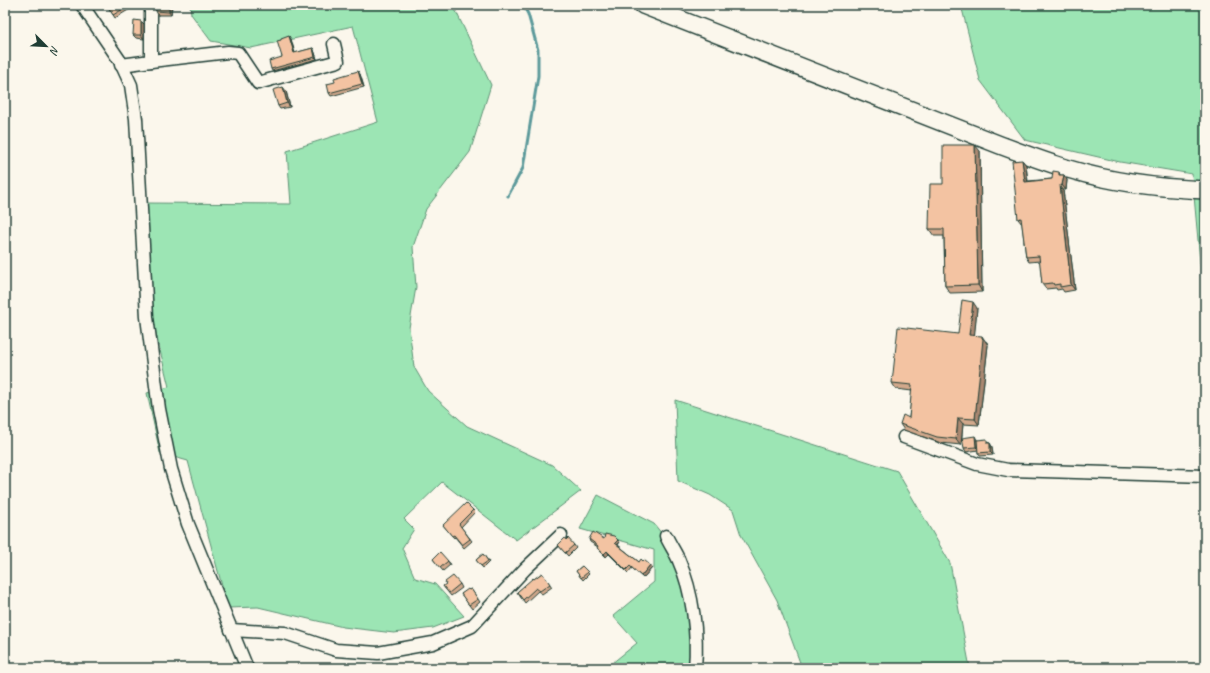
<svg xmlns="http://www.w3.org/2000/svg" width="1210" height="673" font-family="Caveat,sans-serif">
<rect width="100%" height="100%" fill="#fbf7ec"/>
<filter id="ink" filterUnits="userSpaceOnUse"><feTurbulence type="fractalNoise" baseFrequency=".025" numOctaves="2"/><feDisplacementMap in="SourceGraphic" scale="8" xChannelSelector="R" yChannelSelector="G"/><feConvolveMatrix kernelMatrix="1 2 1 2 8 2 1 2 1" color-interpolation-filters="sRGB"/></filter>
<g filter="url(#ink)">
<g fill="#9ce5b4" stroke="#5e9174">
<path d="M190,5H453L491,85L470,152L426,209L413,247L416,287L409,328L414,367L428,391L467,426L552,465L581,491L516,540L442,482L404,519L414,529L402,548L415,578L435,584L464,616L433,628L394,633L343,627L258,607L228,608L188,461L160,453L147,393L169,387L145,289L147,203L291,204L287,151L378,122L353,26L251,48L211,41L191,14Z"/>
<path d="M961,5H1205V284H1202L1192,174L1120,162L1025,140L980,80Z"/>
<path d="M675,400L897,471L950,563L970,668H802L777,600L741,535L733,510L710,495L678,481Z"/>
<path d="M598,495L654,524L670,544L699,632L689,668H606L637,643L613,616L654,582V550L580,529Z"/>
</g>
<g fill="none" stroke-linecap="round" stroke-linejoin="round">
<path stroke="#5d9a9b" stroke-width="3" d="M508,196L523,168L538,76V50L528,14L523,5"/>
<defs>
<g id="street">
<path d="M82,5L120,61L131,85L136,119L147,317L159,409L171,469L188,524L247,668"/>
<path d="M151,61L228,52L238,53L258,83L338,61L334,44"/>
<path d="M121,65L151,61V5"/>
<path d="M904,437L977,464L1008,470L1205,476"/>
<path d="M666,536C670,545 676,553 679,561C693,592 698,635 695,668"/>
<path d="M231,630L285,633L336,650L378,653L433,643L472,626L525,569L561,535"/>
</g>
<path id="secondary" d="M643,5L1000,145C1024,154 1048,163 1072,170C1115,183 1160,188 1205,190"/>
</defs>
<use href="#street" stroke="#1f3d34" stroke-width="15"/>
<use href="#secondary" stroke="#1f3d34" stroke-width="20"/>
<use href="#street" stroke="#fbf7ec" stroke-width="12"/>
<use href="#secondary" stroke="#fbf7ec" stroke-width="17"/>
</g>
<g fill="#d1a88b" stroke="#1f3d34">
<path d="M107,5H129L130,9L115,18Z"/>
<path d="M156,5H172L171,15H158L156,11Z"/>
<path d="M144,24V39L136,38L133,35Z"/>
<path d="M291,39L295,53L313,48L314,50L317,59L272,71L271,69L282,57Z"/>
<path d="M360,74L364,87L331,96L329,93Z"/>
<path d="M286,91L290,107L280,109L278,106Z"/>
<path d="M980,151L982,292L950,293L945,286L944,236H934L929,229L943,184Z"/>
<path d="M1022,160L1026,165L1028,181L1052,179L1059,172L1060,175H1064L1067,180L1066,190H1063L1075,290L1064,292L1062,289L1057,290L1056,288L1046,289L1042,284L1040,261L1029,262L1026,257L1022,224L1018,219Z"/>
<path d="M977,308L974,336L987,342L988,345L979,425L963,424L961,445L941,443L904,430L900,424L909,418L912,391L896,389L892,383L958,334Z"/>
<path d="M977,440L990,443L992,447L993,455L980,456L978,453V450L966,452L964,448Z"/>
<path d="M473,510L475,512L461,527L472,541L464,548L455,537L454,538L443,525Z"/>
<path d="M589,539L618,540L620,542L618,545L639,562L652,568L643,578L632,568L628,573L609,554L606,557L597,548L598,547L590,542Z"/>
<path d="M566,540L574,545L576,548L568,556L558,545Z"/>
<path d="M483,554L489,562L483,568L476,560Z"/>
<path d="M433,559L448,561L450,565L443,571Z"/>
<path d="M582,566L589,574L583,580L576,571Z"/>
<path d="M542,573L552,587L542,594L538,591L525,603L517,592Z"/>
<path d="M460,584L462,588L451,596L443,586Z"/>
<path d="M471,589L480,602L472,609L461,594Z"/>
</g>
<g fill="#aa8871" stroke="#1f3d34">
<path d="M169,5H172L171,15L169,12Z"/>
<path d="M141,21L144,24V39L141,35Z"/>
<path d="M289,36L291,39L295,56L294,53Z"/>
<path d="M313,48L314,50L317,59L315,57Z"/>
<path d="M358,71L360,74L364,87L362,84Z"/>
<path d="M283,87L286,91L290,107L287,103Z"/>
<path d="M975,145L980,151L982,292L978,285Z"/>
<path d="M1022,160L1026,165L1028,187L1025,182Z"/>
<path d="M1064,175L1067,180L1066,190L1062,185Z"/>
<path d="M1060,185L1063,190L1075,290L1071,285Z"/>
<path d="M973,302L977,308L974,341L969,335Z"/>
<path d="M982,336L988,345L979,425L975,419Z"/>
<path d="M958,418L963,424L961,445L956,439Z"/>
<path d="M975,436L977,440L979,450L976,447Z"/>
<path d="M990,443L992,447L993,455L990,452Z"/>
<path d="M618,540L620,542L617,545L615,543Z"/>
<path d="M607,551L609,554L606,557L604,554Z"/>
<path d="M650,565L652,568L643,578L641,576Z"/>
</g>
<g fill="#f3c3a2" stroke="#1f3d34">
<path d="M107,5H128V6L113,15Z"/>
<path d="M156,5H169V12L156,11Z"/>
<path d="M134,20L141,21V35H133Z"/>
<path d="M289,36L294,53L313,48L315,57L271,69L269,61L282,57L277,41L281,40V39Z"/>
<path d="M358,71L362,84L329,93L327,84L335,82L334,78Z"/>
<path d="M283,87L287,103L278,106L273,90Z"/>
<path d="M943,145H975L978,285L945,286L944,229H929L930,184H943Z"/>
<path d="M1022,160L1025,182L1052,179L1053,171L1059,172V175H1064L1062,185H1060L1071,285L1060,287V284L1054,285L1053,283L1042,284L1039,256L1026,257L1021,218L1018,219L1012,161Z"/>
<path d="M962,300L973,302L969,335L982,336V338L983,339L975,419L958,418L956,439L937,437L900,424L903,415L909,418L912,385L892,383L898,327L958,334Z"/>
<path d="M975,436L976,447L964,448L962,438Z"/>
<path d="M987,439V443H990V452L978,453L977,440Z"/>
<path d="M466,503L473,510L459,524L470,539L462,545L454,535L452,536L443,525Z"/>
<path d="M593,532L604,539L605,534L614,536L618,540L615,543L639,562L641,559L643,561L644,560L650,565L641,576L630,566L626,570L607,551L604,554L597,548L598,546L589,539Z"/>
<path d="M565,538L566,540L568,538L574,545L565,553L558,545Z"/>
<path d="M440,552L448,561L440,568L433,559Z"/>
<path d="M483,554L488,561L481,566L476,560Z"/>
<path d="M582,566L588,572L581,578L576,571Z"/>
<path d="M542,573L550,584L540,591L536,588L523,600L517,592L533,578L534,579Z"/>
<path d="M453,576L460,584L449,593L443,586L446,584L445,582Z"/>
<path d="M468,589L469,590L471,589L478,599L469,605L461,594Z"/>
</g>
</g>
<rect width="1210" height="673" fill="none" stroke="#fbf7ec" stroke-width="20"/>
<rect x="10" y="10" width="1190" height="653" fill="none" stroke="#1f3d34" stroke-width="1.5" filter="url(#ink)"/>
<g transform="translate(46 46) rotate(114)" stroke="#fbf7ec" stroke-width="3" paint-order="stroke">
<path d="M0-3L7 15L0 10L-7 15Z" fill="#1f3d34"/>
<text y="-6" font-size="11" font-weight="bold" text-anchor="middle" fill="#1f3d34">N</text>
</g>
</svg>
